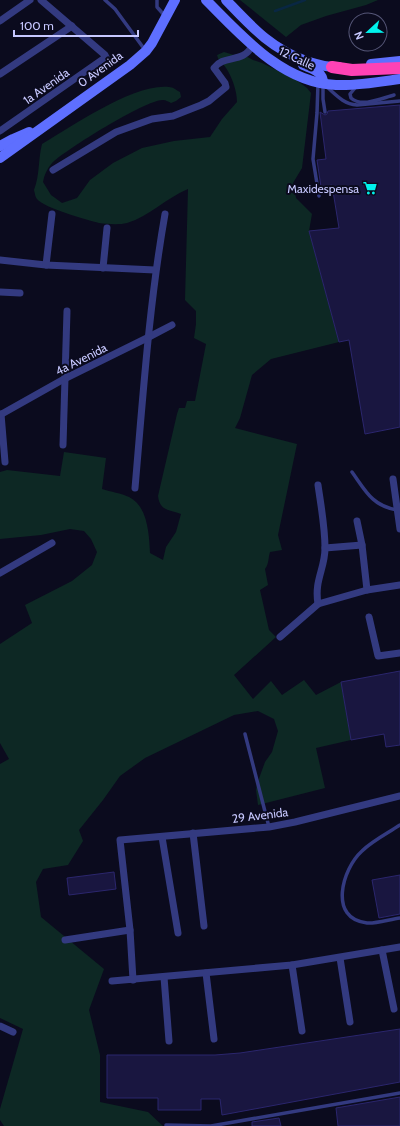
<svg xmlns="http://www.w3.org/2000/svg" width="400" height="1126" font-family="Cabin,sans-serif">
<rect width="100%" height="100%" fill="#0b0b1e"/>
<g fill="#0d2824">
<path d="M240,0H378L366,5L326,16L301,25L286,37Z"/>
<path d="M224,52L234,55L242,54L253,60L262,63L295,79L307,88L311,93L302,168L293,183L296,198L312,214L309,231L339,342L271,359L252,375L240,418L235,428L297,444L278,535L282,550L270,552C268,558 269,564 265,569L268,585L260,590L269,630L276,637L234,675L253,699L271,681L282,695L304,680L316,695L341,682L351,740L316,748L325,788L258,805L256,790L257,784L265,762L272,752L278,731L274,719L258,711L234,715L145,758L120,776L103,800L79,830L83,841L68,865L43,869L36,882L41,917L104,969L89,1010L100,1055V1102L148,1112L163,1126H4L0,1120V1109L23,1029L0,1018V764L9,759L0,743V644L32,623L25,605L72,581L92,565L97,552L91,539L84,531L70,529L41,535L0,539V472L7,470L60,476L64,452L106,458L102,489C111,492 121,493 129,497C148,506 149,535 150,553L163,560L166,547L176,532L181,514C168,509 160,511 158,496L177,414L179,408H185L187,401H195L206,344L194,338L196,324V311L185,300L188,189C166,198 150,216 127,223C119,225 107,224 99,223C88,220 44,208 37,199C35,197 35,193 34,190C40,175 38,159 42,144C73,126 134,83 169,87C173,87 176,90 180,92L181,97L176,101L171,103C169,102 166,100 163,100C147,99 65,150 52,163C47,169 44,175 43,182L51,195L62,203L77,198L90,180L113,163L142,148L174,141L210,137L222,119L237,102C237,91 232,77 226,68C222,62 219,63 217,55Z"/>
</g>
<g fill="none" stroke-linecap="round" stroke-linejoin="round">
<path stroke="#092743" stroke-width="2.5" d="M275,11L305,0"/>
</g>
<g fill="#191640" stroke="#2b266d">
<path d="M400,105V427L365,434L349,340L339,342L309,231L339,228L332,185L321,187L317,160L326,159L320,112L325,115L327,114L328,111Z"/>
<path d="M400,671V745L386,747L384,734L351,740L341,682Z"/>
<path d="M114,872L116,889L69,895L67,878Z"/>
<path d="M400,875V914L379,918L372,880Z"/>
<path d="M400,1029V1082L222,1115L220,1099H201V1110H158V1098H107V1055H215L240,1053Z"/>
<path d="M400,1097V1126H338L336,1108Z"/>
<path d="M279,1118L281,1126H252V1122Z"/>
</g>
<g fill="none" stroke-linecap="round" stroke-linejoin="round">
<g stroke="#333a80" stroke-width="3.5">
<path d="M105,0L115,9L145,50"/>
<path d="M157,0V7L165,16"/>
<path d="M318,83L317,113L313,159L319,196"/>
<path d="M323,84V99L325,112"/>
<path d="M327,87C337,96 344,104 357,105L400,101"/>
<path d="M355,88L350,94L351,98C362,108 382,98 394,95"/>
<path d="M352,472C365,490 372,506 397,510"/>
<path d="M245,734L269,827"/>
<path d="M400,825C388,833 372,841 362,851C342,869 328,919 367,923C375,924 391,919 400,918"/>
<path d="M166,1125L211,1126L400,1093"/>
</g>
<g stroke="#333a80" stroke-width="7">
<path d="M0,21L30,0"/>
<path d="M0,74L72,26"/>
<path d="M0,131L106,57L105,55L41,0"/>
<path d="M53,170L116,132L152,119L173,116L201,105L209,101L226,87L225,83L214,68C224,54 243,64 252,46"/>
<path d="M0,260L46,265L155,270"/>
<path d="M46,265L52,214"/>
<path d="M103,268L107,228"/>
<path d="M0,292L20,293"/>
<path d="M1,414L5,462"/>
<path d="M0,415L64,379L147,338L172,325"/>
<path d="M63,445L67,311"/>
<path d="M393,479L400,529"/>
<path d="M135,488C143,396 149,305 165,214"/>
<path d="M357,521L362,545L367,590"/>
<path d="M325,548L362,545"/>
<path d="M0,573L52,543"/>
<path d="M318,604C314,580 325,569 325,548C325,527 321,506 318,485"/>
<path d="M369,617L378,656L400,653"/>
<path d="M280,637L318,604L367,590L400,585"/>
<path d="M193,833L204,926"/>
<path d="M162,837L178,933"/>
<path d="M65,940L130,930"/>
<path d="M382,950L394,1009"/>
<path d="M340,958L350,1022"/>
<path d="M292,965L302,1031"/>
<path d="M206,973L214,1039"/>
<path d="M164,977L169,1041"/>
<path d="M133,980L130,930L120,840L269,827L295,822L400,796"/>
<path d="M112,981L292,965L400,947"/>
<path d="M0,1026L13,1032"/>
</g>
<g stroke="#5e6fff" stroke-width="10">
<path d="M206,0C241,35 282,83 336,85C357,86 379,82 400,79"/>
<path d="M226,0C251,26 270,48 306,61C316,64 328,68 339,67"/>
<path d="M371,64L400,61"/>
<path d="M303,65C312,69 323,71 323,83"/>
<path d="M0,146L13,139L29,132"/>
<path d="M0,158L130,65L146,51L152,43L175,0"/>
</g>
<path stroke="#ff42b5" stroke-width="12" d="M332,67L352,70L400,68"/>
</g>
<defs>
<symbol id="supermarket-bare" viewBox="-9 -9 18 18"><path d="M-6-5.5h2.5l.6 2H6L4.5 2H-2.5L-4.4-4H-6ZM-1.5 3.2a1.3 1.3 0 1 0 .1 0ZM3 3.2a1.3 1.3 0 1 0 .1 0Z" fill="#00f2ec" stroke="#0b0b1e" stroke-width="2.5" paint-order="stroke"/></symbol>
</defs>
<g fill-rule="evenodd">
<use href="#supermarket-bare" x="360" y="178" width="20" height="20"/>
</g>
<g text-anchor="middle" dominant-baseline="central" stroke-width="4" stroke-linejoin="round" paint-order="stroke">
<g font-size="12" fill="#c7c8ff" stroke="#0b0b1e">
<text transform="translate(297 58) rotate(25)">12 Calle</text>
<text transform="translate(100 69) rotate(-36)">0 Avenida</text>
<text transform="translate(46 86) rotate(-35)">1a Avenida</text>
<text transform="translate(81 359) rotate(-27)">4a Avenida</text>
<text transform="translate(260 815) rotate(-7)">29 Avenida</text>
</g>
<g font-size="12" fill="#c7c8ff" stroke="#0b0b1e" text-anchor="end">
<text x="359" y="188">Maxidespensa</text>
</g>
</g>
<g transform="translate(368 32) rotate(248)"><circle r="19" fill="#0b0b1e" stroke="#565778"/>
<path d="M0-3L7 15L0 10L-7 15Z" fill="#00f2ec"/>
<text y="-6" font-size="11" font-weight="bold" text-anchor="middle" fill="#c7c8ff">N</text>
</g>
<path d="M14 30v6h124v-6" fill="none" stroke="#c7c8ff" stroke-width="2"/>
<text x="20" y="30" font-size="12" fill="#c7c8ff" stroke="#0b0b1e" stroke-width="3" paint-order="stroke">100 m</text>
</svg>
